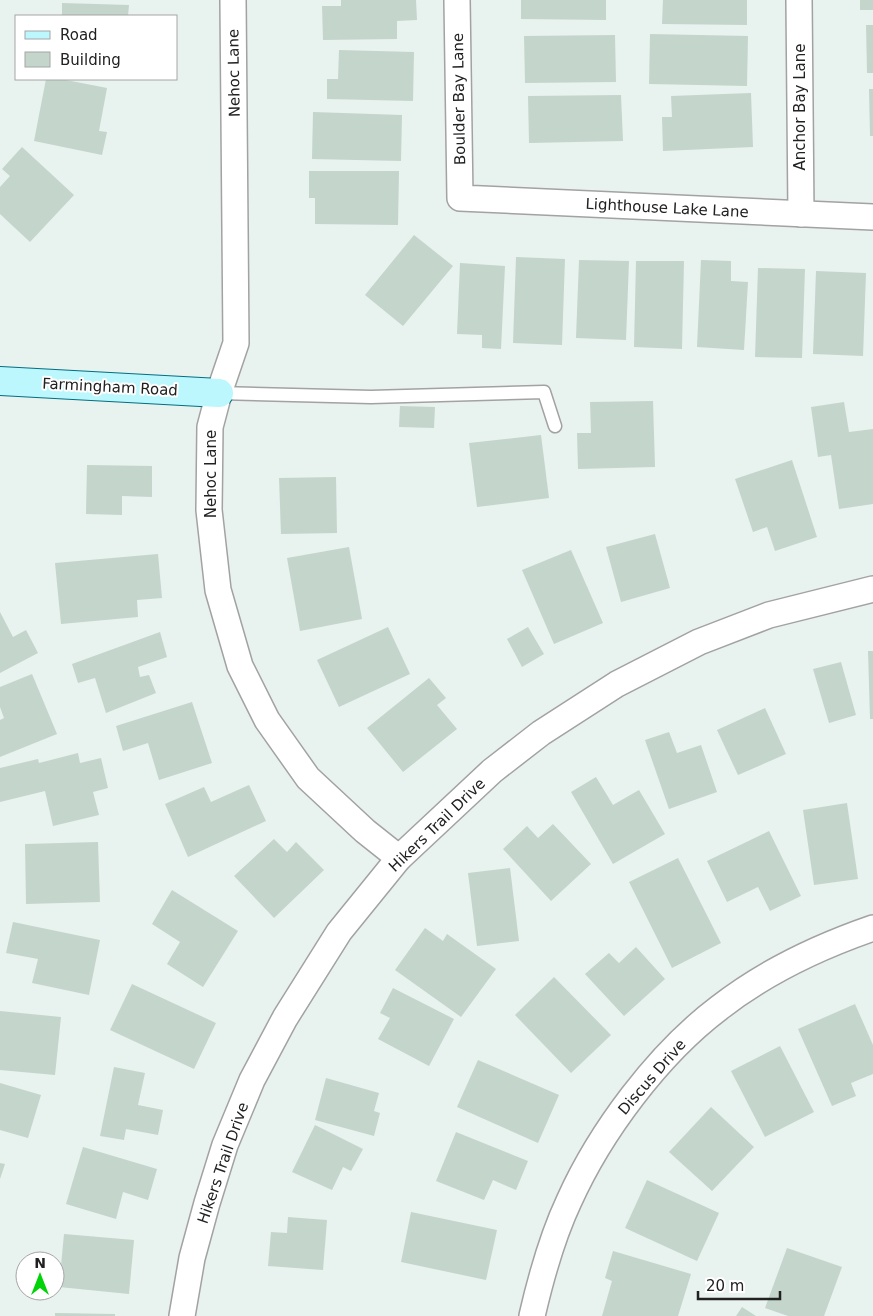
<svg xmlns="http://www.w3.org/2000/svg" width="873" height="1316" font-family="'DejaVu Sans',sans-serif">
<rect width="100%" height="100%" fill="#e8f2ef"/>
<g fill="#c4d5cc">
<path d="M341,0H416L417,20L397,21V39L323,40L322,6H341Z"/>
<path d="M521,0H606V20L521,19Z"/>
<path d="M663,0H747V25L662,24Z"/>
<rect x="860" y="0" width="13" height="10"/>
<path d="M62,3L129,5L128,16H62Z"/>
<path d="M866,25H873V73H867Z"/>
<path d="M650,34L748,36L747,86L649,84Z"/>
<path d="M615,35L616,82L525,83L524,36Z"/>
<path d="M339,50L414,52L413,101L327,99V79H338Z"/>
<path d="M46,79H61L107,88L99,131L107,132L102,155L34,141Z"/>
<path d="M869,89H873V136H870Z"/>
<path d="M751,93L753,147L663,151L662,117H672L671,96Z"/>
<path d="M621,95L623,141L529,143L528,96Z"/>
<path d="M313,112L402,115L401,161L312,159Z"/>
<path d="M22,147L74,195L30,242L0,214V187L10,176L2,169Z"/>
<path d="M309,171H399L398,225L315,224V198H309Z"/>
<path d="M414,235L453,266L403,326L365,295Z"/>
<path d="M516,257L565,259L562,345L513,343Z"/>
<path d="M579,260L629,261L626,340L576,338Z"/>
<path d="M701,260L731,261V281L748,282L744,350L697,347Z"/>
<path d="M636,261H684L682,349L634,347Z"/>
<path d="M460,263L505,266L501,349L482,348V335L457,334Z"/>
<path d="M758,268L805,269L802,358L755,357Z"/>
<path d="M816,271L866,273L863,356L813,354Z"/>
<path d="M653,401L655,467L578,469L577,433H591L590,402Z"/>
<path d="M844,402L849,432L873,429V504L839,509L831,455L818,457L811,407Z"/>
<path d="M400,406L435,407L434,428L399,427Z"/>
<path d="M541,435L549,498L477,507L469,443Z"/>
<path d="M792,460L817,537L775,551L767,527L753,532L735,479Z"/>
<path d="M87,465L152,466V497L122,496V515L86,514Z"/>
<path d="M336,477L337,533L281,534L279,478Z"/>
<path d="M655,534L670,588L621,602L606,547Z"/>
<path d="M349,547L362,619L300,631L287,558Z"/>
<path d="M571,550L603,623L554,644L522,570Z"/>
<path d="M158,554L162,598L137,600L138,617L61,624L55,563Z"/>
<path d="M0,612L13,637L26,630L38,653L0,673Z"/>
<path d="M388,627L410,674L339,707L317,660Z"/>
<path d="M528,627L544,654L522,667L507,639Z"/>
<path d="M160,632L167,657L138,667L140,677L149,675L156,693L106,713L95,678L78,683L72,664Z"/>
<path d="M868,651H873V719H870Z"/>
<path d="M841,662L856,715L829,723L813,669Z"/>
<path d="M32,674L57,734L0,757V720L4,718L0,707V687Z"/>
<path d="M429,678L446,698L437,705L457,729L403,772L367,728Z"/>
<path d="M192,702L212,763L159,780L148,743L123,751L116,726Z"/>
<path d="M765,708L786,754L738,775L717,730Z"/>
<path d="M669,732L677,753L701,745L717,792L669,809L645,740Z"/>
<path d="M78,753L80,763L101,758L108,788L93,792L99,815L53,826L45,791L0,802V768L38,759L39,763Z"/>
<path d="M596,777L613,805L639,790L665,834L613,864L571,792Z"/>
<path d="M249,785L266,821L188,857L165,804L204,787L211,802Z"/>
<path d="M847,803L858,879L814,885L803,810Z"/>
<path d="M553,824L591,864L551,901L503,849L527,826L538,838Z"/>
<path d="M769,831L801,896L770,911L758,887L727,902L707,861Z"/>
<path d="M274,839L287,852L296,842L324,870L274,918L234,876Z"/>
<path d="M98,842L100,902L26,904L25,844Z"/>
<path d="M678,858L721,943L672,968L629,882Z"/>
<path d="M510,868L519,941L477,946L468,873Z"/>
<path d="M172,890L238,931L203,987L167,964L180,942L152,924Z"/>
<path d="M13,922L100,940L89,995L32,983L38,959L6,953Z"/>
<path d="M425,928L443,941L447,934L496,969L461,1017L395,970Z"/>
<path d="M636,947L665,979L624,1016L585,974L609,953L619,963Z"/>
<path d="M554,977L611,1035L571,1073L515,1015Z"/>
<path d="M132,984L216,1023L194,1069L110,1030Z"/>
<path d="M393,988L454,1019L429,1066L378,1039L390,1018L380,1013Z"/>
<path d="M855,1004L873,1045V1074L851,1083L856,1096L832,1106L798,1029Z"/>
<path d="M0,1011L61,1017L55,1075L0,1070Z"/>
<path d="M780,1046L814,1112L765,1137L731,1071Z"/>
<path d="M478,1060L559,1095L538,1143L457,1107Z"/>
<path d="M114,1067L145,1073L138,1105L163,1110L158,1135L126,1129L124,1140L100,1136Z"/>
<path d="M326,1078L379,1093L374,1111L380,1113L374,1136L315,1120Z"/>
<path d="M0,1083L41,1095L28,1138L0,1130Z"/>
<path d="M711,1107L754,1147L712,1191L669,1152Z"/>
<path d="M315,1125L363,1149L351,1171L343,1167L332,1190L292,1172Z"/>
<path d="M456,1132L528,1161L516,1190L493,1180L484,1200L436,1181Z"/>
<path d="M83,1147L157,1169L148,1200L123,1192L116,1219L66,1204Z"/>
<path d="M0,1163L5,1164L0,1179Z"/>
<path d="M647,1180L719,1213L697,1261L625,1228Z"/>
<path d="M411,1212L497,1230L486,1280L401,1262Z"/>
<path d="M288,1217L327,1220L323,1270L268,1266L271,1232L287,1233Z"/>
<path d="M64,1234L134,1240L129,1294L59,1287Z"/>
<path d="M787,1248L842,1267L824,1316H788L765,1308Z"/>
<path d="M613,1251L691,1274L678,1316H602L612,1281L605,1278Z"/>
<path d="M742,1307L756,1316H736Z"/>
<path d="M55,1313L115,1314V1316H55Z"/>
</g>
<g fill="none" stroke-linecap="round" stroke-linejoin="round">
<defs>
<path id="lane" d="M219,393L371,397L544,392L555,426"/>
<g id="street">
<path d="M233,0L236,343L219,393L210,427L209,510L218,590L240,666L267,720L308,778L365,831L399,858"/>
<path d="M457,0L460,198L873,217"/>
<path d="M799,0L801,214"/>
<path d="M182,1316L192,1258L207,1203L225,1145L252,1080L285,1018L339,932L399,858L492,771L541,733L617,684L699,642L769,615L873,589"/>
<path d="M532,1316C541,1277 552,1237 569,1201C600,1132 658,1054 719,1008C765,972 818,947 873,928"/>
</g>
<path id="secondary" d="M0,381L219,393"/>
</defs>
<use href="#lane" stroke="#a2a2a2" stroke-width="15"/>
<use href="#street" stroke="#a2a2a2" stroke-width="28"/>
<use href="#secondary" stroke="#006e81" stroke-width="30"/>
<use href="#lane" stroke="#fff" stroke-width="12"/>
<use href="#street" stroke="#fff" stroke-width="25"/>
<use href="#secondary" stroke="#bbf7fd" stroke-width="28"/>
</g>
<g text-anchor="middle" dominant-baseline="central" stroke-width="4" stroke-linejoin="round" paint-order="stroke">
<g font-size="15" fill="#212121" stroke="#fff">
<text transform="translate(234 73) rotate(-91)">Nehoc Lane</text>
<text transform="translate(459 99) rotate(-91)">Boulder Bay Lane</text>
<text transform="translate(800 107) rotate(-90)">Anchor Bay Lane</text>
<text transform="translate(667 208) rotate(3)">Lighthouse Lake Lane</text>
<text transform="translate(110 387) rotate(3)">Farmingham Road</text>
<text transform="translate(211 474) rotate(-90)">Nehoc Lane</text>
<text transform="translate(437 825) rotate(-44)">Hikers Trail Drive</text>
<text transform="translate(652 1077) rotate(-49)">Discus Drive</text>
<text transform="translate(223 1163) rotate(-71)">Hikers Trail Drive</text>
</g>
</g>
<rect x="15" y="15" width="162" height="65" fill="#ffffff" stroke="#a6a6a6"/>
<rect x="25" y="31" width="25" height="8" fill="#bbf7fd" stroke="#a6a6a6"/>
<text x="60" y="40" font-size="15" fill="#212121">Road</text>
<rect x="25" y="52" width="25" height="15" fill="#c4d5cc" stroke="#a6a6a6"/>
<text x="60" y="65" font-size="15" fill="#212121">Building</text>
<g transform="translate(40 1276)"><circle r="24" fill="#ffffff" stroke="#a6a6a6"/>
<path d="M0-4L9 19L0 12L-9 19Z" fill="#00d307"/>
<text y="-8" font-size="14" font-weight="bold" text-anchor="middle" fill="#212121">N</text>
</g>
<path d="M698 1291v8h82v-8" fill="none" stroke="#212121" stroke-width="2.5"/>
<text x="706" y="1291" font-size="15" fill="#212121" stroke="#ffffff" stroke-width="4" paint-order="stroke">20 m</text>
</svg>
